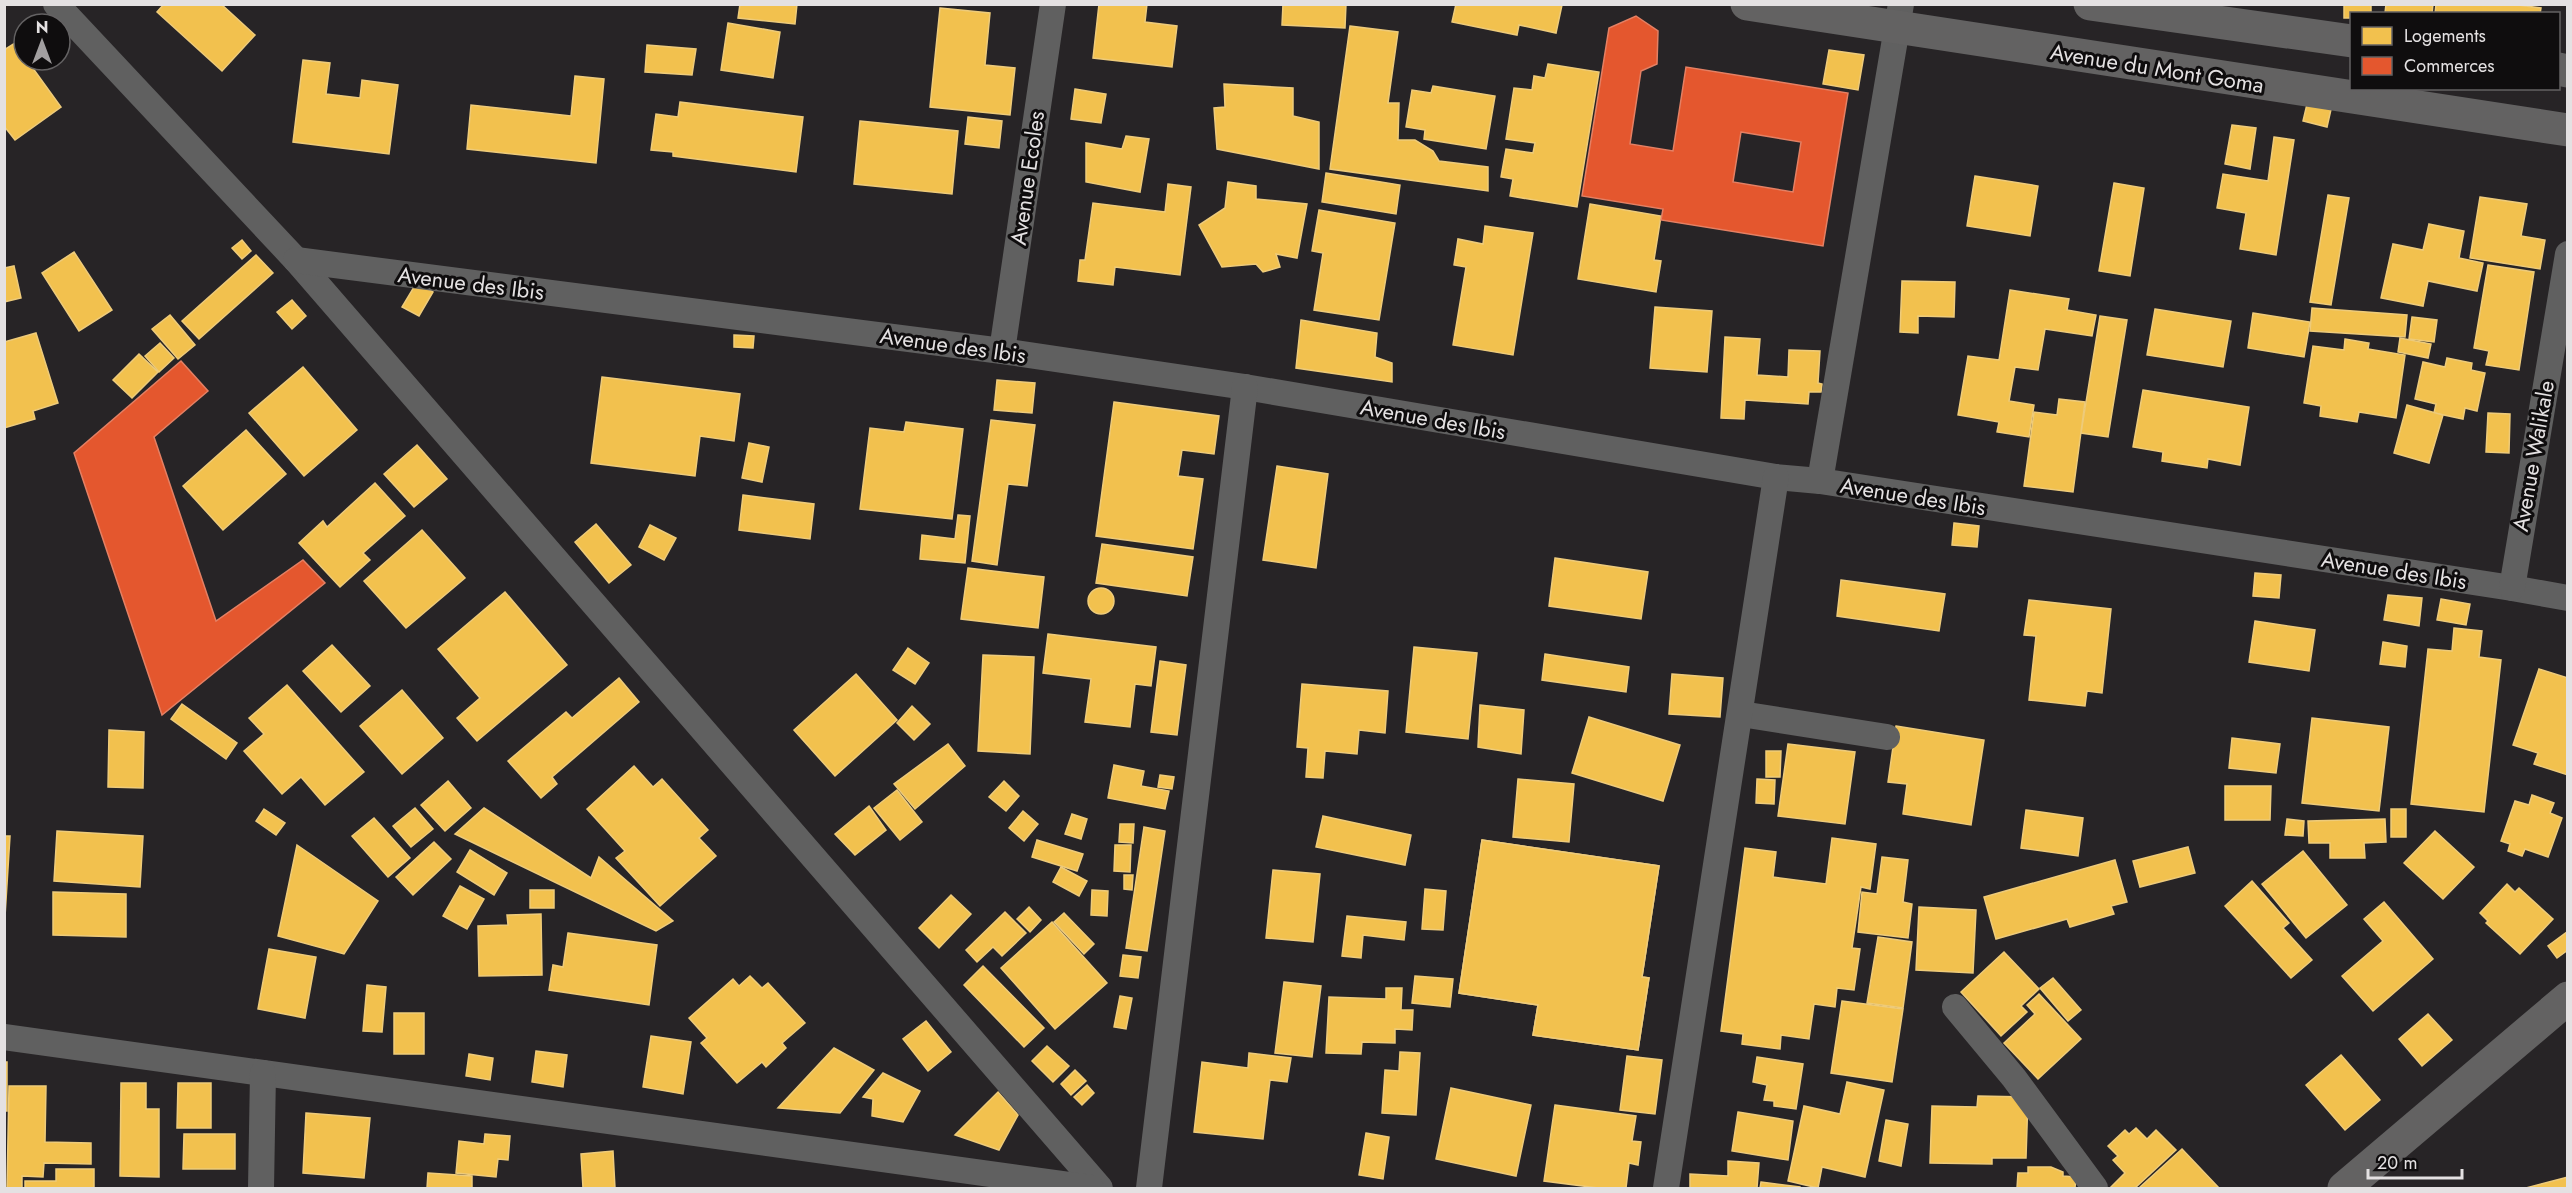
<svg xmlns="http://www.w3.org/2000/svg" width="2572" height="1193" font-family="Jost,sans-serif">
<rect width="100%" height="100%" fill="#272426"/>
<g fill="#f2c14e" stroke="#eecb7a" stroke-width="1.5">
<path d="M164,4H221L255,35L222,71L157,12Z"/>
<path d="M740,4H797L795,24L738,18Z"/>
<path d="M1099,4H1147L1145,22L1177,26L1172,67L1093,58Z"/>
<path d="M1283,4H1346L1345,28L1282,25Z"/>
<path d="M1456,4H1559L1562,5L1556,33L1519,25L1517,35L1452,22Z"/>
<path d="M2344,4L2371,5V14H2352V18H2344Z"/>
<path d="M2386,4H2433L2432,14L2385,13Z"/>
<path d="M2436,4H2510L2541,8L2540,14H2435Z"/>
<path d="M940,8L990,13L985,65L1015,68L1010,115L930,107Z"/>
<path d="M728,23L780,32L773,78L721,70Z"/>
<path d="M1350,26L1398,32L1388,103H1399L1398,140H1415L1433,151L1439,161L1488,167V191L1330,169Z"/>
<path d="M15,43L24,56V60H27L61,107L15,140L4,126V50Z"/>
<path d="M647,45L696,49L692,75L645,72Z"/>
<path d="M1829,50L1864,55L1858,90L1823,84Z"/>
<path d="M303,60L330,63L326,94L360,98L362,80L398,85L389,154L293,142Z"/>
<path d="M1548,64L1599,72L1577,207L1510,196L1513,179L1501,177L1506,149L1533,153L1535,143L1506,139L1514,88L1532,90L1534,76L1545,78Z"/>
<path d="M575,76L604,79L596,163L467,149L471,105L571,116Z"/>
<path d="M1224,84L1293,88V116L1319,122V169L1217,149L1214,108L1225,107Z"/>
<path d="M1433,86L1495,96L1486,149L1424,139L1425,130L1406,127L1412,90L1431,93Z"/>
<path d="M1075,89L1106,94L1101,123L1071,119Z"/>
<path d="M2308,100L2332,105L2327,127L2303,121Z"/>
<path d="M680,102L803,117L796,172L673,156V152L651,150L656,114L678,117Z"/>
<path d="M968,117L1002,121L999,148L965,144Z"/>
<path d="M860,121L958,131L952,194L854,184Z"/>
<path d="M2232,125L2256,128L2250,169L2225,164Z"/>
<path d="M1126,136L1149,139L1140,192L1086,182V143L1122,149Z"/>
<path d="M2274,137L2294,140L2276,255L2240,249L2246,213L2217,208L2223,174L2268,181Z"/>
<path d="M1326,173L1400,185L1396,214L1322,202Z"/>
<path d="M1975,176L2038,186L2030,236L1967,226Z"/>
<path d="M1228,182L1256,186V199L1307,204L1297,258L1276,254L1280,267L1263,272L1256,264L1222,267L1199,225L1225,208Z"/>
<path d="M2114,183L2144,188L2130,276L2099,271Z"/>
<path d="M1168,184L1191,187L1180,275L1115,267L1113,285L1078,281L1080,260H1085L1093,203L1165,212Z"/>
<path d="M2328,195L2349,198L2331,305L2310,302Z"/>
<path d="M2480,197L2527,204L2521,236L2545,240L2540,269L2470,258Z"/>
<path d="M1590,204L1661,216L1654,260L1661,261L1656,292L1578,279Z"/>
<path d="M1319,210L1395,223L1379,320L1314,310L1323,253L1312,251Z"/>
<path d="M2429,224L2464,231L2459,258L2483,263L2477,291L2428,281L2423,306L2381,298L2393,244L2423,250Z"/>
<path d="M1485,226L1533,233L1513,355L1453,345L1466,267L1454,265L1458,239L1483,244Z"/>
<path d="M242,240L251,251L242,259L232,248Z"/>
<path d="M74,252L112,310L79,331L42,273Z"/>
<path d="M256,255L273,273L199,339L182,321Z"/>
<path d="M2488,265L2534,272L2519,370L2486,365L2489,351L2474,348Z"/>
<path d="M14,266L21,298L4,302V268Z"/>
<path d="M1902,281L1955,282L1954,317L1918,316V333L1900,332Z"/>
<path d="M417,282L433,292L419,316L402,307Z"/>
<path d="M2010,290L2069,299L2067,310L2096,315L2092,336L2045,329L2038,370L2015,367L2009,401L2034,405L2029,437L1997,432L1999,422L1958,415L1968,356L1999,360Z"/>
<path d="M292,300L306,316L292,329L277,312Z"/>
<path d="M1655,307L1712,311L1707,372L1650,368Z"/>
<path d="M2312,308L2407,315L2405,337L2310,331Z"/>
<path d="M2155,309L2231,321L2223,367L2147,355Z"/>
<path d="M2253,313L2310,322L2304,357L2248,348Z"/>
<path d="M170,315L195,345L178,359L152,329Z"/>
<path d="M2100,316L2127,320L2108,437L2081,433Z"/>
<path d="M2412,317L2437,320L2434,342L2409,339Z"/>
<path d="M1301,320L1377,333L1375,357L1392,363V382L1296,368Z"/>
<path d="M36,333L58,403L33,411L35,419L4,428V342Z"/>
<path d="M734,335L754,336L753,348L734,347Z"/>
<path d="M1725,337L1760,339L1757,375L1788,377L1789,350L1820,351L1818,383L1822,384L1821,392H1809L1808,404L1745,400L1744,419L1721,418Z"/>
<path d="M2400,338L2431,344L2428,358L2398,352Z"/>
<path d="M2345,339L2369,343L2368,349L2405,355L2396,418L2359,412L2357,422L2320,416L2321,406L2304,403L2313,346L2344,350Z"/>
<path d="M160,343L174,358L159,372L145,356Z"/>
<path d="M139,354L158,372L132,398L113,380Z"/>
<path d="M2447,358L2472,363L2471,370L2485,373L2477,411L2465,408L2463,419L2434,413L2436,404L2415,399L2423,362L2445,367Z"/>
<path d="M303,367L357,430L304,476L249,413Z"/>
<path d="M602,377L740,394L734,441L700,436L695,476L591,463Z"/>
<path d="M997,380L1035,383L1032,413L994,410Z"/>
<path d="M2143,390L2249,407L2240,465L2208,459L2207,468L2162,461L2163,452L2133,447Z"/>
<path d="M2059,399L2085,402L2073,492L2024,486L2034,412L2057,415Z"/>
<path d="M1114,402L1219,416L1214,454L1182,450L1178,476L1203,479L1193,549L1096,536Z"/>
<path d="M2407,405L2443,415L2429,463L2394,453Z"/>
<path d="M2488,413L2510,414L2509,453L2486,452Z"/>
<path d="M991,420L1035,425L1027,486L1008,484L997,565L972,561Z"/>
<path d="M906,422L963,429L952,519L860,509L870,428L904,432Z"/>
<path d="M246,430L286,474L223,530L183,486Z"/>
<path d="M749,443L769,447L762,482L742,478Z"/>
<path d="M417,445L447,479L414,507L384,474Z"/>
<path d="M1277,466L1328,474L1316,568L1263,560Z"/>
<path d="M375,483L405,516L363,553L370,560L340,587L299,543L323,521L327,527Z"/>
<path d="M743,495L814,504L810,539L739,530Z"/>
<path d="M958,515L970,516L965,563L920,559L922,535L955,539Z"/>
<path d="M1954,523L1979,526L1977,547L1952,545Z"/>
<path d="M596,524L631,565L609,583L575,542Z"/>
<path d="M650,525L676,538L664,560L639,547Z"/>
<path d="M422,530L465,578L406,628L364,581Z"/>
<path d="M1102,544L1193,557L1187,596L1096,583Z"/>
<path d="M1555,558L1648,572L1641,619L1549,606Z"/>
<path d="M968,568L1044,577L1038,628L961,619Z"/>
<path d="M2255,573L2281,575L2279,598L2253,596Z"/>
<path d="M1841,580L1945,594L1939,631L1837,616Z"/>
<circle cx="1101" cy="601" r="13"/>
<path d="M505,592L567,665L477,741L457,718L480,698L438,649Z"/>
<path d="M2388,595L2422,598L2419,626L2384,620Z"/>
<path d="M2441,599L2470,604L2466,625L2437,620Z"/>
<path d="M2029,600L2111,609L2102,693L2087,691L2085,706L2029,700L2036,636L2024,635Z"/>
<path d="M2255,621L2315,630L2309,671L2249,662Z"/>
<path d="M2454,628L2482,631L2479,657L2501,660L2484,812L2411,804L2428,649L2452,651Z"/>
<path d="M1048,634L1156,647L1151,686L1135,684L1130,727L1085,722L1091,679L1043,673Z"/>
<path d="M2383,642L2407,646L2405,667L2380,664Z"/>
<path d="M332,645L370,686L341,712L303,671Z"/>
<path d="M1414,647L1477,653L1468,739L1406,732Z"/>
<path d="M908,648L929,663L915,684L893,670Z"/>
<path d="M1545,654L1629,667L1626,692L1542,680Z"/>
<path d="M983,655L1034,657L1030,754L978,751Z"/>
<path d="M1160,661L1186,665L1177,735L1151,732Z"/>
<path d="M2539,669L2568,678V775L2534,764L2538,753L2513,745Z"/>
<path d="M856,674L897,720L835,776L794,730Z"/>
<path d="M1672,674L1723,678L1720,717L1669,714Z"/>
<path d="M619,678L639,702L552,777L557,784L541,798L508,761L566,712L572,718Z"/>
<path d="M1302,684L1388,691L1385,733L1359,730L1357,754L1325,751L1323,778L1306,777L1308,748L1297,747Z"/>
<path d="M287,685L364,772L325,805L301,777L282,794L244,751L264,734L249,718Z"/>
<path d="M402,690L443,738L402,774L360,726Z"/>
<path d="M182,704L237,743L226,759L171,719Z"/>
<path d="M1480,705L1524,710L1521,754L1478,747Z"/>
<path d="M912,706L930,724L914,740L897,723Z"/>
<path d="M1589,717L1680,745L1663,801L1572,773Z"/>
<path d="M2312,718L2389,727L2379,811L2302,803Z"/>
<path d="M1896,726L1984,740L1971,825L1903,814L1907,784L1888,782Z"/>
<path d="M109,730L144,732L143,788L108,787Z"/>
<path d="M2232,738L2280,744L2276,773L2229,768Z"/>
<path d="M948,744L965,766L915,809L894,784Z"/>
<path d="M1788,744L1855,752L1845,824L1778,816Z"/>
<path d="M1766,751H1781L1780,777H1766Z"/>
<path d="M1114,765L1144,771L1141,786L1169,791L1165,809L1108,798Z"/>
<path d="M634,766L653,787L662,779L708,830L699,838L716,856L660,906L616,858L625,851L587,809Z"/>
<path d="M1160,775L1174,777L1172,789L1158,787Z"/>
<path d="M1518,779L1574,784L1569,842L1513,837Z"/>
<path d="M1757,779L1775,780L1774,804L1756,803Z"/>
<path d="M448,781L471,808L445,831L421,805Z"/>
<path d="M1004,781L1019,796L1006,811L989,797Z"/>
<path d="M2225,786H2271L2270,820H2225Z"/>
<path d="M897,790L922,822L900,840L874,808Z"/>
<path d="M2532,795L2554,803L2550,813L2562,818L2548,857L2525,849L2522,856L2508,851L2510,844L2501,841L2515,801L2529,805Z"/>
<path d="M869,806L886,830L855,855L835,834Z"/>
<path d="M415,808L433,829L411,847L393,826Z"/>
<path d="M484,808L591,878L599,857L673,921L656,931L455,834Z"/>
<path d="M264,809L285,823L276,835L256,821Z"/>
<rect x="2391" y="809" width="15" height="28"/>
<path d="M2026,810L2083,818L2078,856L2021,848Z"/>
<path d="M1023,811L1038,824L1024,841L1009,828Z"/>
<path d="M1072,814L1087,819L1081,839L1065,834Z"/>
<path d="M1323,816L1411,835L1405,865L1316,847Z"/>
<path d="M374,818L410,858L388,877L352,836Z"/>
<path d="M2287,819L2304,821L2303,836L2285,835Z"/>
<path d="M2385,819L2386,842L2364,843L2365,858H2330V843H2309L2308,821Z"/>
<path d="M1120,824H1134L1133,843L1119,842Z"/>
<path d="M1144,827L1165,831L1147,951L1126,948Z"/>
<path d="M57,831L143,836L140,887L54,881Z"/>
<path d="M2435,831L2474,867L2443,899L2404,863Z"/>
<path d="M4,836H10L4,933Z"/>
<path d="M1832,838L1876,844L1870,889L1861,887L1852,948L1860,949L1854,990L1837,988L1835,1007L1814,1004L1809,1039L1781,1035L1780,1049L1742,1044L1743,1034L1721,1031L1745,848L1776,852L1773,877L1826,884Z"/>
<path d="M1037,840L1083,854L1077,871L1032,857Z"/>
<path d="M1482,840L1659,866L1642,977L1649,978L1638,1050L1533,1035L1538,1005L1459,993Z"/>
<path d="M1482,840L1659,866L1642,977L1649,978L1638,1050L1533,1035L1538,1005L1459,993Z"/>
<path d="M434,842L451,859L413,895L396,877Z"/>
<path d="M297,845L378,901L344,954L278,936Z"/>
<path d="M1115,845H1131L1130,872L1114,871Z"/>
<path d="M2188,847L2195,873L2140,887L2133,861Z"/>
<path d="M470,850L507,873L494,895L457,872Z"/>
<path d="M2303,851L2347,905L2306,938L2262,884Z"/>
<path d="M1882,857L1908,860L1903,902L1912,904L1908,938L1858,932L1862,892L1877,894Z"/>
<path d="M2115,860L2127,902L2111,906L2114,914L2070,927L2067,919L1996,939L1984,897Z"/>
<path d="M1061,867L1087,881L1079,896L1053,882Z"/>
<path d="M1273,870L1320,874L1313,942L1266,938Z"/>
<path d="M1124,875H1133L1132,890L1124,889Z"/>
<path d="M2252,881L2289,923L2283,928L2312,960L2291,978L2225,906Z"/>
<path d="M2507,884L2515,892L2519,888L2553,919L2520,954L2486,923L2488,921L2480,913Z"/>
<path d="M460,886L484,899L467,929L443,916Z"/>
<path d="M1425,889L1446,891L1443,930L1422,929Z"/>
<rect x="530" y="890" width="24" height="18"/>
<path d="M1092,890L1108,891L1107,916L1091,915Z"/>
<path d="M53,892L126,894V937L53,935Z"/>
<path d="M951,895L971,914L939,948L919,928Z"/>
<path d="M2384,902L2433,959L2373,1011L2342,976L2383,941L2364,919Z"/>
<path d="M1029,907L1041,920L1030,932L1017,919Z"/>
<path d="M1919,907L1976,910L1973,973L1916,970Z"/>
<path d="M1005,912L1026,933L1002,956L993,947L977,962L966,950Z"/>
<path d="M1064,913L1094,944L1084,954L1054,922Z"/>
<path d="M541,914L542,975L479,976L478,926L508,925L507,915Z"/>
<path d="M1347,916L1406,922L1404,940L1363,935L1361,958L1342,956Z"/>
<path d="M1052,922L1107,983L1055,1029L1001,968Z"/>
<path d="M2567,932L2568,950L2557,958L2548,946Z"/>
<path d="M568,933L657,945L649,1005L549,990L553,965L563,967Z"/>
<path d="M1878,937L1912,942L1903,1008L1867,1003Z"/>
<path d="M269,949L316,957L305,1018L258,1009Z"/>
<path d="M2004,952L2039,989L2021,1006L2027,1012L2001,1036L1961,992Z"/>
<path d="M1123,955L1141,957L1138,978L1120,976Z"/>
<path d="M983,966L1044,1028L1024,1047L964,985Z"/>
<path d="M750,976L762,988L768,983L805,1023L782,1043L786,1048L766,1067L762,1062L737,1083L701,1043L707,1038L689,1018L733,979L739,986Z"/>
<path d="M1415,976L1453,979L1450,1007L1412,1003Z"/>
<path d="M2053,978L2081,1010L2068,1021L2040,988Z"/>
<path d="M1284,982L1321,986L1312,1057L1275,1053Z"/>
<path d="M367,985L386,987L382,1032L363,1031Z"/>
<path d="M1386,988H1402L1401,1010H1413L1412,1030L1395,1029V1043L1362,1042L1361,1054L1326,1053L1329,997L1386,999Z"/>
<path d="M2039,994L2081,1039L2038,1079L2004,1043L2035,1014L2027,1005Z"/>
<path d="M1120,996L1132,998L1126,1029L1114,1027Z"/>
<path d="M1842,1001L1903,1009L1892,1082L1831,1073Z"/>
<rect x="394" y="1013" width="30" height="41"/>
<path d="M2428,1014L2452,1040L2422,1066L2399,1039Z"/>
<path d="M926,1021L951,1052L928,1071L903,1039Z"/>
<path d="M651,1036L691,1042L683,1094L643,1087Z"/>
<path d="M1047,1046L1069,1066L1053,1082L1032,1061Z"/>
<path d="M834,1048L874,1070L840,1113L778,1108Z"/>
<path d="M536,1051L567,1055L563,1087L532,1082Z"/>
<path d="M1400,1052L1420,1053L1416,1115L1382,1113L1385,1070L1399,1071Z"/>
<path d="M1249,1053L1291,1058L1287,1082L1270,1080L1263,1139L1194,1132L1202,1062L1248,1068Z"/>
<path d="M469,1054L493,1058L490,1080L466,1076Z"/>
<path d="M2341,1055L2380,1100L2345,1130L2306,1085Z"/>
<path d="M1627,1056L1662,1060L1655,1114L1620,1110Z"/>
<path d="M1757,1057L1803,1064L1796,1109L1774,1106V1101L1764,1100L1767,1085L1753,1082Z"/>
<rect x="4" y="1062" width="3" height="49"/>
<path d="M1075,1070L1086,1081L1071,1095L1061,1084Z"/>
<path d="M883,1073L920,1091L903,1122L872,1116L873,1099L863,1097Z"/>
<path d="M1847,1082L1884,1090L1865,1177L1822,1167L1818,1188L1788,1181L1804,1106L1840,1114Z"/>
<path d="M121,1083H146V1109H159V1177L120,1176Z"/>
<path d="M178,1083H211V1128H177Z"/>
<path d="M1087,1085L1094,1093L1082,1105L1074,1097Z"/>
<path d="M9,1086H46L45,1142L91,1143V1164L44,1163L43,1177L22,1176V1188H7Z"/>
<path d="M1451,1088L1531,1105L1516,1176L1436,1159Z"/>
<path d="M998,1092L1018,1115L999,1150L955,1135Z"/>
<path d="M1978,1096L2028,1097L2026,1158H1992V1164L1930,1163L1932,1106L1977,1107Z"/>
<path d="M1555,1105L1636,1116L1632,1141L1641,1142L1638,1165L1629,1163L1626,1188H1598L1544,1181Z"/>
<path d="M1738,1112L1793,1121L1788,1160L1732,1151Z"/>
<path d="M306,1113L370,1118L364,1178L303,1173Z"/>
<path d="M1886,1120L1908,1124L1901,1166L1879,1161Z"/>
<path d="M2136,1128L2147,1139L2156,1130L2176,1150L2135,1188H2110L2125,1173L2113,1160L2118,1156L2108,1146L2125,1130L2129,1134Z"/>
<path d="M1366,1133L1389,1137L1383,1179L1359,1175Z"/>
<path d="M184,1134H235V1169H183Z"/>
<path d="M485,1134L510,1136L508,1160L498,1159L496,1177L456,1173L459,1141L484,1144Z"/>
<path d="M2182,1149L2219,1188H2139Z"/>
<path d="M613,1151L615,1188H583L581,1154Z"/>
<path d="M1728,1161L1759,1163L1757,1188H1690V1174L1728,1176Z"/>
<path d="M2028,1167H2051L2063,1172V1176L2076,1177L2075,1188H2017L2018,1173H2028Z"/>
<path d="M56,1169H94V1188H113H25V1181H56Z"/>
<path d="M428,1173L472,1176V1188H427Z"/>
<path d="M2568,1177V1188H2526Z"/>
<path d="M1761,1182L1800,1187V1188H1760Z"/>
</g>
<g fill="#e4572e" stroke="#e48064" stroke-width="1.5" fill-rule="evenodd">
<path d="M1636,16L1658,31L1657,64L1641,71L1630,144L1673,151L1686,67L1848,93L1823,246L1661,220L1663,209L1582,196L1609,28ZM1741,132L1801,142L1793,192L1733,182Z"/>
<path d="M181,361L208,391L154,437L216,621L303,560L325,583L162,715L74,453Z"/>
</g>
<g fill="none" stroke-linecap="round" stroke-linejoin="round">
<g stroke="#606060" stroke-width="26">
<path d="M56,4L296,260L1100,1188"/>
<path d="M296,260L1002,351L1245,387L1776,477L1820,481L2512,588L2568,598"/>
<path d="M1002,351L1053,4"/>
<path d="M1820,481L1901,4"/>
<path d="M2512,588L2568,254"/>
<path d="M1741,714L1887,737"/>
<path d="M1955,1007L2014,1078L2095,1188"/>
<path d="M4,1037L1091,1188"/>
<path d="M261,1188L263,1073"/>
<path d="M1149,1188L1245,387"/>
<path d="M1666,1188L1776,477"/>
</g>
<g stroke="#636262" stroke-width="33">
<path d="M1747,4L2568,130"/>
<path d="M2090,4L2352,41"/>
<path d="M2558,69L2568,71"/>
<path d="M2344,1188L2568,998"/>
</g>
</g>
<g text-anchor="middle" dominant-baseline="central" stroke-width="6" stroke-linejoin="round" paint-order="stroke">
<g font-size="22" fill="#e4e1e2" stroke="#0f0d0e">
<text transform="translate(2157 68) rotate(9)">Avenue du Mont Goma</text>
<text transform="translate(1027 178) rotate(-82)">Avenue Ecoles</text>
<text transform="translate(471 283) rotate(7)">Avenue des Ibis</text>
<text transform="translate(953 345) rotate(8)">Avenue des Ibis</text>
<text transform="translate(1433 419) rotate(10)">Avenue des Ibis</text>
<text transform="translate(2533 456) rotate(-80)">Avenue Walikale</text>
<text transform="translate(1913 496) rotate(9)">Avenue des Ibis</text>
<text transform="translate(2394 570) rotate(9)">Avenue des Ibis</text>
</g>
</g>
<rect width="2572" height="1193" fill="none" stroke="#e4e1e2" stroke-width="12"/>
<rect x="2350" y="12" width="210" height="78" fill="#0f0d0e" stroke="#646263" stroke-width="1.5"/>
<rect x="2362" y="27" width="30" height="18" fill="#f2c14e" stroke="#646263" stroke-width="1.5"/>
<text x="2404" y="42" font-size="18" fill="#e4e1e2">Logements</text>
<rect x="2362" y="57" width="30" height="18" fill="#e4572e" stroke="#646263" stroke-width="1.5"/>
<text x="2404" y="72" font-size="18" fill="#e4e1e2">Commerces</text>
<g transform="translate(42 42)"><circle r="28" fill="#0f0d0e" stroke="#646263" stroke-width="1.5"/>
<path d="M0-4.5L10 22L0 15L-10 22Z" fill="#a29fa0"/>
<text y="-9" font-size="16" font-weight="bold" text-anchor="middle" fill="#e4e1e2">N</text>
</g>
<path d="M2368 1169v9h94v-9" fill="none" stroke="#e4e1e2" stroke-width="3"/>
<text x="2377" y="1169" font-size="18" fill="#e4e1e2" stroke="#0f0d0e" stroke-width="4.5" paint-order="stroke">20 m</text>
</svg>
